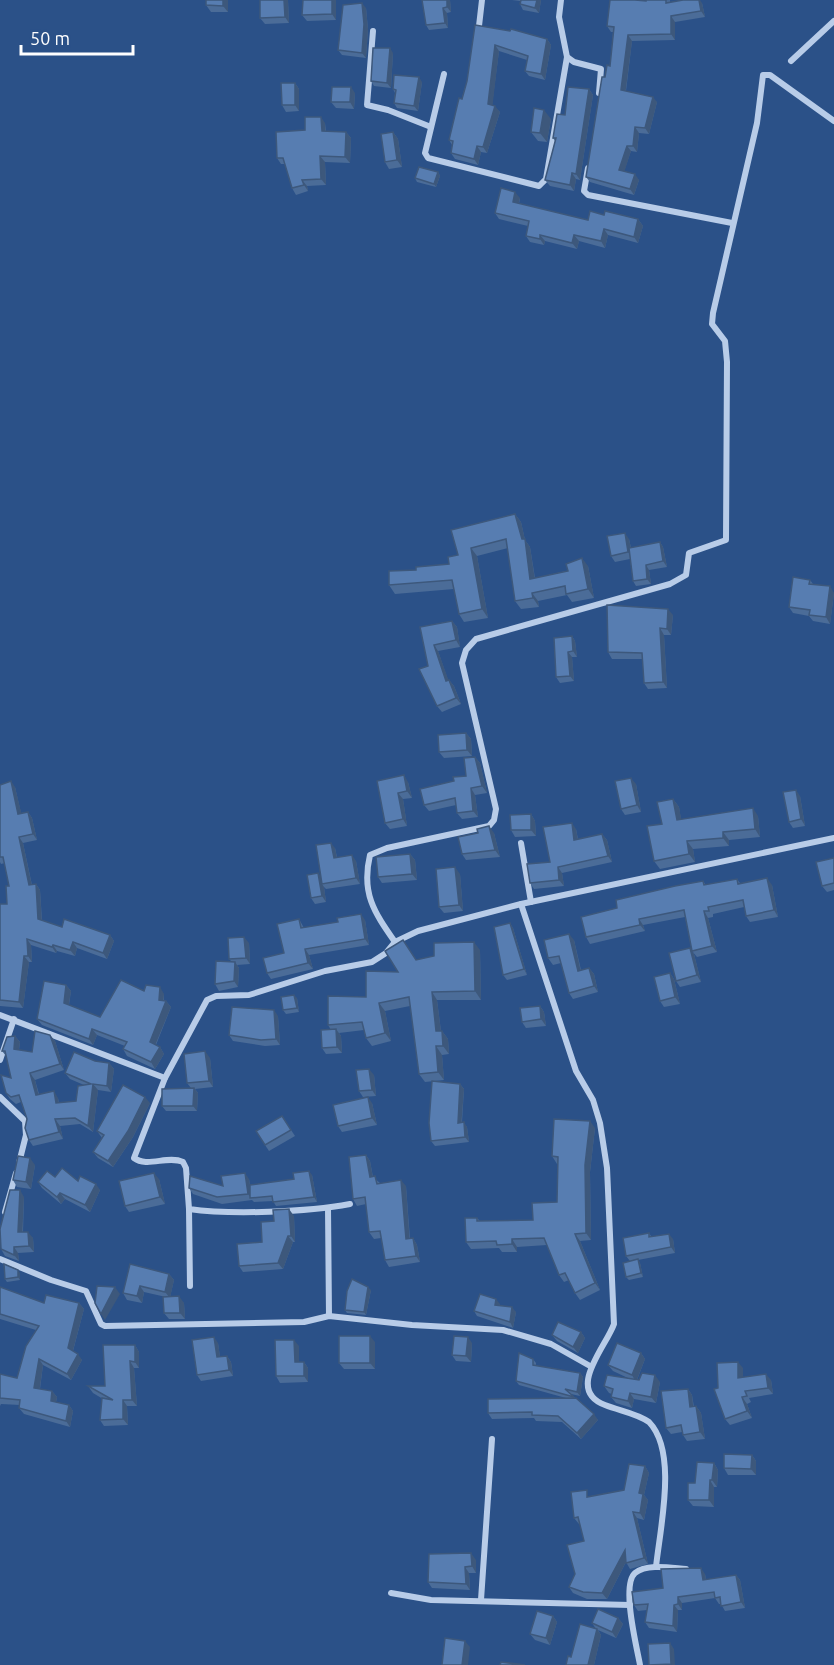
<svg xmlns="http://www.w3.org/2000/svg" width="834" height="1665" font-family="Ubuntu,sans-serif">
<rect width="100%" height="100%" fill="#2b5188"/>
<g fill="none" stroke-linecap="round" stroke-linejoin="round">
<g stroke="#b8cce8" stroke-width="6">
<path d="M561,0L559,17L567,57L574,62L601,69L599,93"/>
<path d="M479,26L482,0"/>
<path d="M373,31L367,105L388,110L431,127"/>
<path d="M791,61L834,21"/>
<path d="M444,74L425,153L428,158L539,186L546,179L567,57"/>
<path d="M588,168L584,191L588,195L732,223"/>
<path d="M521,843L531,902"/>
<path d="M521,904L576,1071L593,1100L600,1123L607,1168L614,1324C606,1347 565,1390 605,1405C620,1411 636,1413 649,1422C678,1452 660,1528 656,1567"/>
<path d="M395,942C374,912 361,893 370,855L387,848L489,826L494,820L496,809L462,663L466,650L476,639L670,584L686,575L689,553L726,540L727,362L725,341L712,324L713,313L757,123L763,75H770L834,121"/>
<path d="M0,1015L165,1078"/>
<path d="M0,1060L14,1019"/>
<path d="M0,1097L25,1121L26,1135L19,1163"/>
<path d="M350,1204C308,1212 231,1215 189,1209L186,1168L183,1162C168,1155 147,1168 134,1158L165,1078L207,1000L216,996L249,995L325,971L372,962L386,953L395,942L418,931L521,904L834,838"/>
<path d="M328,1208L329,1316"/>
<path d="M189,1209L190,1286"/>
<path d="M5,1212L16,1173"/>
<path d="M0,1259L51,1280L86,1291L101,1324L105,1326L304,1322L329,1316L412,1325L503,1330L551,1344L590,1366"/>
<path d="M391,1593L431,1600L630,1605"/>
<path d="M481,1600L492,1439"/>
<path d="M640,1665C637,1648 621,1585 635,1573C647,1563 672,1568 686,1569"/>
</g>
</g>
<g fill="#4b6c98">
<path d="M206,0H228V12H211L206,5Z"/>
<path d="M288,0L289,23L265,24L260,18Z"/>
<path d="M303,0H336V20L307,21L302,15Z"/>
<path d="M450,0L451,12L447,13L448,28L429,30L426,25Z"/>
<path d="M512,0H541L539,13L523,10L520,4V1Z"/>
<path d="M670,0V2L702,3L705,17L675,22V40L632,41L626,91L657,102L649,134L639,133L637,152L631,151L624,171L639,180L634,195L590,182L586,177L605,77L610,66L613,32H611L607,26L646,1Z"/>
<path d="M366,8L368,29L366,58L342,55L338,50Z"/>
<path d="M475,25L510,31L547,39L551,45L545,80L529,76L525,71L527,60L499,51L492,105L500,112L487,153L481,152L478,165L455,159L451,153L452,145L449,140L467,81Z"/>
<path d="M393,53L391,88L374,86L371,81Z"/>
<path d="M422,82L418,111L397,108L394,103L395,93L393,89Z"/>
<path d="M295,83L299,89V111L286,112L282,105Z"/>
<path d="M589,89L593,95L580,180L576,179L574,191L550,186L545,180L555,141L553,138L565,115Z"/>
<path d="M355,93L354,109L336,108L331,102Z"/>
<path d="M551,119L547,142L538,141L531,132Z"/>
<path d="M325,123L326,131L346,132L351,138L350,163L325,162L326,185L307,186L308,191L296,195L292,188L285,164H281L277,158L305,130Z"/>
<path d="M393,132L398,139L402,167L389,169L385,162Z"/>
<path d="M438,172L440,176L436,187L417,182L415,178Z"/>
<path d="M520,198L519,204L588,220L604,215L638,219L643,226L638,243L608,235L605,248L579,241L577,249L545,241L544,245L530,242L526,236L528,226L499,219L495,213Z"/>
<path d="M515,514L521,522L525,540L530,547L535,578L588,566L594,598L572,602L567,595L538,601L539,607L521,609L515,601L508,548L477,556L488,618L464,622L459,614L454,589L395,594L389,585L416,570L449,564L458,555Z"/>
<path d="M629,539L631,548L660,542L663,547L667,567L649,570L651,584L636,586L633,581L630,559L615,562L611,556Z"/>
<path d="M810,580L813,584L834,593L830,624L813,621L809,616L793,613L789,607Z"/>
<path d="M673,615L671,635H664L667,688L648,689L644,683L643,659H612L608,652Z"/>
<path d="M452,621L457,627L460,647L438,651L448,680H449L454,686L461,704L442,712L437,706L428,666L420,627Z"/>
<path d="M572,636L575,641L577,657H572L574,681L560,683L556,677Z"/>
<path d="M466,733L471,739L472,756L444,758L439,752Z"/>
<path d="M475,757L480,763L487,793L475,795L478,817L462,819L457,813L456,805L429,811L424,805L454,781L466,776Z"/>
<path d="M377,781L408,782L412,798L403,799L407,826L390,829L385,823Z"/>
<path d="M636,784L641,812L625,815L621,809Z"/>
<path d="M0,785L15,787L21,813L28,812L32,818L37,840L23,843L32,885L36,884L40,890L42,920L62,927L110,935L114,941L107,959L77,948L75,956L57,951L56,953L31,945L32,962H29L23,1008L0,1006V904H7L9,886L5,863L1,864L0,862Z"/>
<path d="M800,796L805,826L793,828L789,822Z"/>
<path d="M673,799L679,807L681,820L758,816L760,837L729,840V846L693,849L695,862L660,869L654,861L662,824Z"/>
<path d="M531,814L535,821L536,836L515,837L511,830Z"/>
<path d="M576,829L578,839L602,834L607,840L612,862L562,873L564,886L534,889L530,883L550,862Z"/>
<path d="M494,833L500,857L466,860L462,854Z"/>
<path d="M335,848L337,857L356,861L360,884L326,889L324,887L326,902L315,904L311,898L318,873L321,877Z"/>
<path d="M410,854L415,860L417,880L382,883L378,877Z"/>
<path d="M834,858V890L827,892L822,886Z"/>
<path d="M460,874L463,911L444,913L439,907Z"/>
<path d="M737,879L740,883L772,885L778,917L750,922L746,916L744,907L713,914V917L708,918L717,952L697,957L692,951L685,917L643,925L645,931L590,944L586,937L617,908L703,881L706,885Z"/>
<path d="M299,919L304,928L365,920L369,945L309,955L313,969L271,979L267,973L284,953Z"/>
<path d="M510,923L513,928L527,975L507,980L503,975Z"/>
<path d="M574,940L581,970L589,968L594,974L598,992L573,999L569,993L561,963L553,965L548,958Z"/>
<path d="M249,943L250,964L237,965L239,968L238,987L219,991L215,984L231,961L229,959Z"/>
<path d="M690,948L694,954L701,982L680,987L676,981Z"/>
<path d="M480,950L481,1000H437L441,1031H442L448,1039L449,1054L442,1055L444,1080L425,1082L419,1074L410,1006L385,1011L391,1041L372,1046L366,1038L364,1030L339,1033L341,1036L342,1053L326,1054L322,1048L331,1030L328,1025L398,972L417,960Z"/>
<path d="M670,973L674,979L680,1004L664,1007L660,1001Z"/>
<path d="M66,985L71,991L69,1005L100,1017L144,991L164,994V1000L166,1001L171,1007L156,1045L160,1047L164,1054L155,1069L127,1056L123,1049L125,1046L97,1035L93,1045L42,1025L37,1019Z"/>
<path d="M297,998L299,1012L286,1014L283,1010Z"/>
<path d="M540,1006L544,1012L546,1026L526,1028L522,1022Z"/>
<path d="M278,1016L280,1045L265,1046L233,1041L229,1035Z"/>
<path d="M50,1035L55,1041L64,1070L35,1080L39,1094L58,1098L59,1103L76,1101L84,1085L70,1079L65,1073L95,1061L109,1063L114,1069L111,1092L98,1090L93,1132L80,1124L60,1126L63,1139L33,1146L29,1140L27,1119L21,1102L16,1104L10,1099L6,1093L11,1078L6,1056L2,1051L15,1036L20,1042L19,1050L32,1052Z"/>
<path d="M210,1058L213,1087L195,1089L198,1093L197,1111H166L162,1106L191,1088L187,1083Z"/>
<path d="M374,1075L376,1096L363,1097L359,1091Z"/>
<path d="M460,1084L464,1089L462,1122L467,1127L469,1142L435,1146L431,1141Z"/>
<path d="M150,1103L133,1137L113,1167L98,1158L93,1152L102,1138L97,1131Z"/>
<path d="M372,1103L377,1125L342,1132L338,1126Z"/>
<path d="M282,1116L295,1136L269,1151L265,1145Z"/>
<path d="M595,1128L590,1172L591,1240L580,1241L600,1290L580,1300L575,1293L569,1280L564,1282L559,1275L547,1245L517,1247V1252H502L499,1248L471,1249L466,1242L477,1218L480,1221L533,1220L557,1202L558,1164H557L552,1156Z"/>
<path d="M366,1155L370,1161L373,1177L380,1183L406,1186L410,1239L413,1238L417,1245L420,1262L389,1267L385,1260L381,1238L374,1239L369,1232L366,1204L357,1206L353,1199Z"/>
<path d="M35,1165L31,1189L17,1187L13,1180Z"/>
<path d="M312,1175L317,1202L276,1206L273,1201L254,1202L252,1200L222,1204L193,1194L189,1188L223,1186L249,1179L250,1185L294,1179Z"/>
<path d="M55,1177L78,1181L100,1190L90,1212L65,1199L61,1204L42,1188L38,1182Z"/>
<path d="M159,1179L165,1204L129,1212L125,1206Z"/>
<path d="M24,1197L23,1232L33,1238L34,1252L18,1253L19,1261L5,1256L1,1249Z"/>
<path d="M294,1216L295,1242H293L283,1269L243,1272L239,1266L262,1242L274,1221Z"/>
<path d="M649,1233L651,1236L673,1239L675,1253L638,1260L640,1263L643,1277L629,1280L626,1277L630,1261L626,1256Z"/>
<path d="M20,1273V1280L7,1282L5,1279Z"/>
<path d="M169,1274L174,1280L170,1297L184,1303L185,1319H169L164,1313L166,1297L144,1292L142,1303L127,1300L123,1293Z"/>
<path d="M0,1287L44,1303H79L84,1309L73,1351L82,1360L71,1380L43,1365L40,1389L52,1391L57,1397L56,1402L69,1405L73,1411L70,1427L24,1414L19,1408L20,1405L1,1404L0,1406V1374L17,1378L36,1330L0,1319Z"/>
<path d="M371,1290L366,1315L347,1313L345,1310Z"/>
<path d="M500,1304V1305L516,1312L513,1328L477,1316L474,1311Z"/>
<path d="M581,1332L585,1338L578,1353L557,1341L552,1335Z"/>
<path d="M375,1342V1369H344L339,1363Z"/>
<path d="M218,1343L220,1357L227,1356L231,1362L233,1376L201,1381L197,1375Z"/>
<path d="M472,1343L471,1362L456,1361L452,1355Z"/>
<path d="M135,1345L139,1352V1368H134L137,1406H127L128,1425L104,1426L100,1420L103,1399L93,1393L88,1386H105Z"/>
<path d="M299,1346V1362H304L308,1368V1382L280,1383L276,1376Z"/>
<path d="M641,1353L645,1359L637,1380L660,1382L656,1403L634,1399L632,1408L616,1403L611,1397L612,1394L609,1393L604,1386L630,1379L613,1371L608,1365Z"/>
<path d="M533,1359L536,1363V1366L580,1373L583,1377L580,1396L571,1394L598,1420L581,1439L562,1422L536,1421L534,1418L492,1419L488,1413L566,1398L519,1385L516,1381Z"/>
<path d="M743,1368V1377L771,1380L773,1394L749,1398L751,1402L747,1404L752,1418L730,1425L725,1419L718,1388Z"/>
<path d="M688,1389L692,1395L694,1407L696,1406L701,1413L705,1439L687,1441L683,1435L682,1432L671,1434L666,1428Z"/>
<path d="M752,1455L756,1461V1475H728L724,1468Z"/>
<path d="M714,1463L718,1470L717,1487H714V1507L693,1506L688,1500L695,1483Z"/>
<path d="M645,1466L649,1473L644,1495L648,1500L644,1520L637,1518L648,1564L630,1569L626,1562L607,1599H587L573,1593L569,1587L575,1574L584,1541L580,1524H579L574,1518L591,1496L624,1490Z"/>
<path d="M476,1560V1573H469L470,1590L432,1588L428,1582Z"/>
<path d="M705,1574L706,1580L736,1575L740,1580L745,1608L725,1611L721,1604H719L715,1598L682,1603V1610H678L677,1632L649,1628L645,1622L647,1610L638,1611L634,1605L663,1588Z"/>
<path d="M553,1616L557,1622L550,1645L535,1640L530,1634Z"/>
<path d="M618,1618L623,1624L616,1638L598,1630L601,1635L594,1665H566L571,1657L596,1629L592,1623Z"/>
</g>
<g fill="#3d587c">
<path d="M223,0H228V12L223,6Z"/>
<path d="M284,0H288L289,23L285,17Z"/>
<path d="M332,0H336V20L332,14Z"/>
<path d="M447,0H450L451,12L447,7Z"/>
<path d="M537,0H541L539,13L535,8Z"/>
<path d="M699,0H700L702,3L705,17L701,11Z"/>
<path d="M362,3L366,8L368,29L366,58L362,53Z"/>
<path d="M443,8L447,13L448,28L445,23Z"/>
<path d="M671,16L675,22V40L671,34Z"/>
<path d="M628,35L632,41L625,96L621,90Z"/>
<path d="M547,39L551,45L545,80L541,74Z"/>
<path d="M495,45L499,51L492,110L488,104Z"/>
<path d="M390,48L393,53L391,88L387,83Z"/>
<path d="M419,77L422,82L418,111L414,106Z"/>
<path d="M295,83L299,89V111L295,105Z"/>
<path d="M351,87L355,93L354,109L350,102Z"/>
<path d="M589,89L593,95L580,180L576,174Z"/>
<path d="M653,97L657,102L649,134L645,128Z"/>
<path d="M495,106L500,112L487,153L483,147Z"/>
<path d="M544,110L551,119L547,142L540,133Z"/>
<path d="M321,117L325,123L326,138L322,131Z"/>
<path d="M635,127L639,133L637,152L633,146Z"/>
<path d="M346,132L351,138L350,163L345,157Z"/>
<path d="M393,132L398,139L402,167L397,160Z"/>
<path d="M477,146L481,152L478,165L474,159Z"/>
<path d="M627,146L631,151L623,176L619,170Z"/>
<path d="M320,156L325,162L326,185L321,179Z"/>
<path d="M438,172L440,176L436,187L434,184Z"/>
<path d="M572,173L576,179L574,191L570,185Z"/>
<path d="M635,174L639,180L634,195L630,189Z"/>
<path d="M302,180L307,186L308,191L304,185Z"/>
<path d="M515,192L520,198L517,209L513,202Z"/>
<path d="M638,219L643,226L638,243L634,237Z"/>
<path d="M604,229L608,235L605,248L601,241Z"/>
<path d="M540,235L545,241L544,245L540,239Z"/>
<path d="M574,235L579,241L577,249L572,243Z"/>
<path d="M515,514L521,522L525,540L530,547L536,587L530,579Z"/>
<path d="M625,533L629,539L633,558L628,552Z"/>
<path d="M660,542L663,547L667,567L663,561Z"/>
<path d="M471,548L477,556L488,618L482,609Z"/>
<path d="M582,558L588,566L594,598L588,589Z"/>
<path d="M646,565L649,570L651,584L647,579Z"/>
<path d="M830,586L834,593L830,624L826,617Z"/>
<path d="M532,593L538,601L539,607L533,598Z"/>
<path d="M668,609L673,615L671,635L667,629Z"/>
<path d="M452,621L457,627L460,647L456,640Z"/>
<path d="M660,628L664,635L667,688L663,682Z"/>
<path d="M572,636L575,641L577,657L573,651Z"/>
<path d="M434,645L438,651L451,687L446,681Z"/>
<path d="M568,652L572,657L574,681L570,676Z"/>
<path d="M449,680L454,686L461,704L456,698Z"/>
<path d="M466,733L471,739L472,756L467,750Z"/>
<path d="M475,757L480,763L487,793L482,786Z"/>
<path d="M404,775L408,782L412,798L407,791Z"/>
<path d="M631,778L636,784L641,812L637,805Z"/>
<path d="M11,781L15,787L23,820L18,814Z"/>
<path d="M471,788L475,795L478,817L473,811Z"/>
<path d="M796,790L800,796L805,826L801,819Z"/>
<path d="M398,793L403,799L407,826L403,819Z"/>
<path d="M673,799L679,807L683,829L677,820Z"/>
<path d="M753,808L758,816L760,837L755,829Z"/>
<path d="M28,812L32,818L37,840L33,834Z"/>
<path d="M531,814L535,821L536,836L531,830Z"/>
<path d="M572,823L576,829L579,846L574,840Z"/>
<path d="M489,826L494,833L500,857L495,850Z"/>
<path d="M723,832L729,840V846L723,838Z"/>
<path d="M602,834L607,840L612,862L608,856Z"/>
<path d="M19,837L23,843L33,891L29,885Z"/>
<path d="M687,841L693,849L695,862L689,854Z"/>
<path d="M331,843L335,848L338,863L334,858Z"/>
<path d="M410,854L415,860L417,880L412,874Z"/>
<path d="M352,855L356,861L360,884L356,878Z"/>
<path d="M455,867L460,874L463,911L459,905Z"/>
<path d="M558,867L562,873L564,886L559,880Z"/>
<path d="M318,873L323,879L322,884L324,887L326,902L322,896Z"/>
<path d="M767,878L772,885L778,917L774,910Z"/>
<path d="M36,884L40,890L42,925L38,919Z"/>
<path d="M704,911L708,918L717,952L712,946Z"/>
<path d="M361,914L365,920L369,945L365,939Z"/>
<path d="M639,919L643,925L645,931L640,925Z"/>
<path d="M510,923L513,928L527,975L524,969Z"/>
<path d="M569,934L574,940L582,977L578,971Z"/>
<path d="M110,935L114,941L107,959L103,953Z"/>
<path d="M244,937L249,943L250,964L246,958Z"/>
<path d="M27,939L31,945L32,962L28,956Z"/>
<path d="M73,942L77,948L75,956L70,950Z"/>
<path d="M474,942L480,950L481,1000L475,991Z"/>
<path d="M53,945L57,951L56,953L52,947Z"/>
<path d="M690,948L694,954L701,982L697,975Z"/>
<path d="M305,949L309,955L313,969L308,963Z"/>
<path d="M24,956L29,962L23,1008L19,1002Z"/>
<path d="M235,962L239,968L238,987L234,981Z"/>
<path d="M589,968L594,974L598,992L594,986Z"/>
<path d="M670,973L674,979L680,1004L675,997Z"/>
<path d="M66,985L71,991L68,1009L64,1003Z"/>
<path d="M160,987L164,994L163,1006L159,1000Z"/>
<path d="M432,992L437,1000L442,1040L436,1031Z"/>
<path d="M294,995L297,998L299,1012L297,1008Z"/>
<path d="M166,1001L171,1007L154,1048L150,1042Z"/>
<path d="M379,1003L385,1011L391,1041L385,1033Z"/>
<path d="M540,1006L544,1012L546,1026L541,1019Z"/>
<path d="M274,1010L278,1016L280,1045L276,1039Z"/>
<path d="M92,1029L97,1035L93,1045L89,1039Z"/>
<path d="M336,1029L341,1036L342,1053L337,1047Z"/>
<path d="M442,1031L448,1039L449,1054L443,1046Z"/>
<path d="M50,1035L55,1041L64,1070L60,1064Z"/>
<path d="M15,1036L20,1042L18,1056L14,1049Z"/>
<path d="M436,1046L442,1055L444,1080L438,1072Z"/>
<path d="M160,1047L164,1054L155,1069L151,1062Z"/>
<path d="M205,1051L210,1058L213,1087L209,1081Z"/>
<path d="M109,1063L114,1069L111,1092L107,1086Z"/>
<path d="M369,1069L374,1075L376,1096L372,1090Z"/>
<path d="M30,1073L35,1080L40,1101L36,1095Z"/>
<path d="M93,1084L98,1090L93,1132L88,1126Z"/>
<path d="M460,1084L464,1089L461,1128L458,1123Z"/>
<path d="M194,1088L198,1093L197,1111L193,1106Z"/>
<path d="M54,1091L58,1098L60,1110L56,1103Z"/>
<path d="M145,1097L150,1103L133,1137L113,1167L108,1161Z"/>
<path d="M368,1097L372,1103L377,1125L372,1118Z"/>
<path d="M55,1119L60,1126L63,1139L59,1132Z"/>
<path d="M590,1121L595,1128L590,1172L591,1240L586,1233L585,1165Z"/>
<path d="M464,1122L467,1127L469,1142L465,1137Z"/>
<path d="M366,1155L370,1161L374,1184L370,1177Z"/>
<path d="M30,1158L35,1165L31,1189L26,1182Z"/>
<path d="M309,1171L312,1175L317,1202L314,1197Z"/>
<path d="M154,1173L159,1179L165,1204L160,1197Z"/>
<path d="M245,1173L249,1179L252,1198H251L248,1194Z"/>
<path d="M401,1180L406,1186L410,1246L406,1239Z"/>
<path d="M96,1184L100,1190L90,1212L85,1205Z"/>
<path d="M20,1190L24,1197L22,1239L18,1232Z"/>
<path d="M60,1193L65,1199L61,1204L57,1197Z"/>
<path d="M289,1209L294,1216L295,1242L291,1236Z"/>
<path d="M28,1232L33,1238L34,1252L29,1246Z"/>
<path d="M575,1234L580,1241L600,1290L595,1283Z"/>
<path d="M669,1234L673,1239L675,1253L671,1247Z"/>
<path d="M288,1236L293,1242L283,1269L278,1263Z"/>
<path d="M413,1238L417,1245L420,1262L416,1256Z"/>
<path d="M512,1239L517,1247V1252L512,1244Z"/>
<path d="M14,1247L18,1253L19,1261L14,1255Z"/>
<path d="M638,1259L640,1263L643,1277L641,1273Z"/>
<path d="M18,1270L20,1273V1280L18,1277Z"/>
<path d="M169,1274L174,1280L170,1298L165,1292Z"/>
<path d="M140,1286L144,1292L142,1303L137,1296Z"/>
<path d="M115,1287L120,1294L105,1320L101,1314Z"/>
<path d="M368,1287L371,1290L366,1315L364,1312Z"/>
<path d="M179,1296L184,1303L185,1319L180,1313Z"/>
<path d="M496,1299L500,1304L498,1310L495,1305Z"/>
<path d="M79,1303L84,1309L72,1354L68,1348Z"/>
<path d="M512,1307L516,1312L513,1328L510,1322Z"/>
<path d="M581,1332L585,1338L578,1353L573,1347Z"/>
<path d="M370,1336L375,1342V1369L370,1363Z"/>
<path d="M214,1337L218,1343L221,1363L217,1357Z"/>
<path d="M468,1337L472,1343L471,1362L466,1356Z"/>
<path d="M294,1340L299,1346V1368L295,1362Z"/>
<path d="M135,1345L139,1352V1368L135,1362Z"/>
<path d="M641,1353L645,1359L636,1382L632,1375Z"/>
<path d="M78,1354L82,1360L71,1380L67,1374Z"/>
<path d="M227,1356L231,1362L233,1376L229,1370Z"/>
<path d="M39,1359L43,1365L39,1394L34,1388Z"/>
<path d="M130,1361L134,1368L137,1406L132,1400Z"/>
<path d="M304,1362L308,1368V1382L304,1376Z"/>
<path d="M738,1362L743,1368V1384L738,1378Z"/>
<path d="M580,1373L583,1377L580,1396L577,1392Z"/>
<path d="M766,1374L771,1380L773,1394L768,1388Z"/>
<path d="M655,1375L660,1382L656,1403L651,1397Z"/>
<path d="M688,1389L692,1395L694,1414L690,1407Z"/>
<path d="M52,1391L57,1397L55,1407L51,1401Z"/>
<path d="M630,1393L634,1399L632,1408L628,1401Z"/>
<path d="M742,1397L747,1404L752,1418L747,1411Z"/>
<path d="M123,1400L127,1406L128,1425L123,1419Z"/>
<path d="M69,1405L73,1411L70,1427L66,1421Z"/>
<path d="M696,1406L701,1413L705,1439L700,1432Z"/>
<path d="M594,1414L598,1420L581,1439L577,1433Z"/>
<path d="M752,1455L756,1461V1475L751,1469Z"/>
<path d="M714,1463L718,1470L717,1487L712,1480Z"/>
<path d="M645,1466L649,1473L644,1495L648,1500L644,1520L640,1513L639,1493Z"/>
<path d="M710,1480L714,1487V1507L709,1500Z"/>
<path d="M633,1512L637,1518L648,1564L644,1558Z"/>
<path d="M625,1550L629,1556L607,1599L602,1593Z"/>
<path d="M471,1553L476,1560V1573L472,1566Z"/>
<path d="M465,1567L469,1573L470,1590L466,1584Z"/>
<path d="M701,1568L705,1574L707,1586L703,1580Z"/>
<path d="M736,1575L740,1580L745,1608L741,1602Z"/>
<path d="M678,1597L682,1603V1610L678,1604Z"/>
<path d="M674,1605L678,1610L677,1632L673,1626Z"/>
<path d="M553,1616L557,1622L550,1645L546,1638Z"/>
<path d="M618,1618L623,1624L616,1638L612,1632Z"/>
<path d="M597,1629L601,1635L594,1665H588Z"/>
<path d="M465,1641L470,1647L468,1665H462Z"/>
<path d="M670,1643L674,1649L675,1665H672L671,1664Z"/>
</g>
<g fill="#577db1" stroke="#3d587c" stroke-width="1.5">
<path d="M206,0H223V6L206,5Z"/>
<path d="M260,0H284L285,17L260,18Z"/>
<path d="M303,0H332V14L302,15Z"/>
<path d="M422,0H447V7L443,8L445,23L426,25Z"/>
<path d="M521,0H537L535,8L520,4Z"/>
<path d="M610,0H635L646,1V0H666V3L683,0H699L701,11L671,16V34L628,35L621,90L653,97L645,128L635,127L633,146H627L619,170L635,174L630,189L586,177L602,77H605L607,65L610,66L614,27L607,26Z"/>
<path d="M362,3L364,24L362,53L338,50L343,5Z"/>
<path d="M475,25L510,31L511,29L547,39L541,74L525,71L528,56L495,45L488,104L495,106L483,147L477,146L474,159L451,153L453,141L449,140L459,98L462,99L467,81Z"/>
<path d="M373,48H390L387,83L371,81Z"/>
<path d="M394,75L419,77L414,106L394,103L396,90L393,89Z"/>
<path d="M281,83H295V105H282Z"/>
<path d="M332,87H351L350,102H331Z"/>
<path d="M568,87L589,89L576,174L572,173L570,185L545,180L556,138H553L557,114L565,115Z"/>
<path d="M534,108L544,110L540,133L531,132Z"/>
<path d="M305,117H321L322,131L346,132L345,157L320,156L321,179L302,180L304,185L292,188L283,158H277L276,132L305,130Z"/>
<path d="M393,132L397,160L385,162L381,134Z"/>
<path d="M419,167L438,172L434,184L415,178Z"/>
<path d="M501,188L515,192L513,202L588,220L590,211L604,215L605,211L638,219L634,237L604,229L601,241L574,235L572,243L540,235V239L526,236L529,221L495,213Z"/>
<path d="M515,514L522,539H525L530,579L568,571L566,564L582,558L588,589L566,594L565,586L532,593L533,598L515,601L506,539L471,548L482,609L459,614L452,580L389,585V571L416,570V567L449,564L448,557L458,555L451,530Z"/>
<path d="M625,533L628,552L611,556L607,536Z"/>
<path d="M660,542L663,561L646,565L647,579L633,581L629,548Z"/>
<path d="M793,577L810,580L809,584L830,586L826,617L809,615L810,610L789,607Z"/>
<path d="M607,605L668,609L667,629L660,628L663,682L644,683L642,653L608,652Z"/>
<path d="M452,621L456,640L434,645L446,681L449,680L456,698L437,706L419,669L428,666L420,627Z"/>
<path d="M572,636L573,651L568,652L570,676L556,677L554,638Z"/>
<path d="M466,733L467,750L439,752L438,735Z"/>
<path d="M475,757L482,786L471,788L473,811L457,813L455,798L424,805L420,789L454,781L453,777L466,776L464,758Z"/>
<path d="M404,775L407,791L398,793L403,819L385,823L377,781Z"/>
<path d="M631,778L637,805L621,809L615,781Z"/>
<path d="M11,781L18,814L28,812L33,834L19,837L29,885L36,884L38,919L62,927L64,919L110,935L103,953L73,942L70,950L53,945L52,947L27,939L28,956H24L19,1002L0,1000V904H7L6,886H9L3,857H0V785Z"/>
<path d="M796,790L801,819L789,822L783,792Z"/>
<path d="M673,799L677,820L753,808L755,829L723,832V838L687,841L689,854L654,861L647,826L662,824L657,802Z"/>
<path d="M531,814V830H511L510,815Z"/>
<path d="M572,823L574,840L602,834L608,856L558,867L559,880L530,883L527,864L550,862L543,827Z"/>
<path d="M489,826L495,850L462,854L458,837L478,833L477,829Z"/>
<path d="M331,843L334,858L352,855L356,878L322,884L316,845Z"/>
<path d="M410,854L412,874L378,877L376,857Z"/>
<path d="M834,858V883L822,886L816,862Z"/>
<path d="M455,867L459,905L439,907L436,869Z"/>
<path d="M318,873L322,896L311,898L307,875Z"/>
<path d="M767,878L774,910L746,916L743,900L708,907L709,911H704L712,946L692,951L684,910L639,919L640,925L586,937L581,917L617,908L616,900L675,886L703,881L704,885L737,879L738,884Z"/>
<path d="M361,914L365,939L305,949L308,963L267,973L263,958L284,953L277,924L299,919L301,928L338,922L337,918Z"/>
<path d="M510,923L524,969L503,975L494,927Z"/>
<path d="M569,934L578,971L589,968L594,986L569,993L559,956L548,958L544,940Z"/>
<path d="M244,937L246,958L229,959L228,938Z"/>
<path d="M403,940L416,960L434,956V943L474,942L475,991L432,992L436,1031H442L443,1046H436L438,1072L419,1074L409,997L379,1003L385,1033L366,1038L362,1022L328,1025V996L366,997V971L398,972L385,951Z"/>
<path d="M690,948L697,975L676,981L669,953Z"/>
<path d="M216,961L235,962L234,981L215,984Z"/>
<path d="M670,973L675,997L660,1001L654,977Z"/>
<path d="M121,980L144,991L146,985L160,987L159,1000L166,1001L150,1042L160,1047L151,1062L123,1049L127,1042L92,1029L89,1039L37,1019L44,981L66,985L64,1003L100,1017Z"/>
<path d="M294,995L297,1008L283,1010L281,997Z"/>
<path d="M540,1006L541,1019L522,1022L520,1008Z"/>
<path d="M232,1007L274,1010L276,1039L261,1040L229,1035Z"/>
<path d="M336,1029L337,1047L322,1048L321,1030Z"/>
<path d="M35,1031L50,1035L60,1064L30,1073L36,1095L54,1091L56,1103L76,1101L78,1086L91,1084L65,1073L74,1052L95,1061L109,1063L107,1086L93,1084L88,1126L75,1118L55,1119L59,1132L29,1140L25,1128L27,1119L19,1095L11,1097L6,1093L1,1075L11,1078L5,1051H2L7,1037L15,1036L14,1049L32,1052Z"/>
<path d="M205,1051L209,1081L187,1083L184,1054Z"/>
<path d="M369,1069L372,1090L359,1091L356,1070Z"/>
<path d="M432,1081L460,1084L458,1123L464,1122L465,1137L431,1141L429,1123Z"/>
<path d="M123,1085L145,1097L128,1131L108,1161L93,1152L104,1135L97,1131Z"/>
<path d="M194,1088L193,1106H162V1089Z"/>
<path d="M368,1097L372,1118L338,1126L333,1105Z"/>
<path d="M282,1116L291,1130L265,1145L256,1131Z"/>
<path d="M554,1119L590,1121L585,1165L586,1233L575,1234L595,1283L575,1293L565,1273L559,1275L544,1238L512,1239V1244L497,1245L496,1241L466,1242L465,1218H477V1221L533,1220L532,1203L557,1202L558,1157L552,1156Z"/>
<path d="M366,1155L370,1177L375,1176L377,1184L401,1180L406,1239L413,1238L416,1256L385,1260L380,1231L369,1232L365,1197L353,1199L349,1157Z"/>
<path d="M18,1156L30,1158L26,1182L13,1180Z"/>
<path d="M62,1168L78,1181L80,1176L96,1184L85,1205L60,1193L57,1197L38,1182L47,1171L55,1177Z"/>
<path d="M309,1171L314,1197L273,1202L272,1196L250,1198V1185L294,1179L293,1173Z"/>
<path d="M154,1173L160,1197L125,1206L119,1181Z"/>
<path d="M245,1173L248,1194L217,1197L189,1188L190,1176L223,1186L221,1176Z"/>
<path d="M10,1190H20L18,1232H28L29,1246L14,1247V1255L1,1249L0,1229Z"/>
<path d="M289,1209L291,1236H288L278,1263L239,1266L237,1244L262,1242L261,1222L274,1221L273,1210Z"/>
<path d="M649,1233V1237L669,1234L671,1247L626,1256L623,1238Z"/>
<path d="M638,1259L641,1273L626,1277L623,1263Z"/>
<path d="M4,1264L18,1270V1277L5,1279Z"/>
<path d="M130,1264L169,1274L165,1292L140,1286L137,1296L123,1293Z"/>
<path d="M352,1279L368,1287L364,1312L345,1310L347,1291Z"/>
<path d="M97,1286L115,1287L101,1314L95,1303Z"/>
<path d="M0,1287L44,1303L46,1295L79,1303L68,1348L78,1354L67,1374L39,1359L34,1388L52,1391L51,1401L69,1405L66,1421L19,1408L20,1400L0,1398V1374L17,1378L26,1346L39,1326L0,1314Z"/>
<path d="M480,1294L496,1299L495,1305L512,1307L510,1322L474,1311Z"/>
<path d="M179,1296L180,1313H164L163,1297Z"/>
<path d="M558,1322L581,1332L573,1347L552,1335Z"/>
<rect x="339" y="1336" width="31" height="27"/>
<path d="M454,1336L468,1337L466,1356L452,1355Z"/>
<path d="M214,1337L217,1357L227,1356L229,1370L197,1375L192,1340Z"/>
<path d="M275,1340H294L295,1362H304V1376H276Z"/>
<path d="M617,1343L641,1353L632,1375L608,1365Z"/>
<path d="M103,1345H135V1362L130,1361L132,1400H123V1419L100,1420L102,1398L113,1400L88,1386H105Z"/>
<path d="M519,1353L533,1359V1365L580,1373L577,1392L565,1389L574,1397L516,1381Z"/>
<path d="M738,1362V1378L766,1374L768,1388L745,1391L747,1396L742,1397L747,1411L725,1419L714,1389L718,1388L717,1363Z"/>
<path d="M642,1373L655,1375L651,1397L630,1393L628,1401L611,1397L613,1389L604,1386L607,1375L639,1380Z"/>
<path d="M688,1389L690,1407L696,1406L700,1432L683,1435L681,1425L666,1428L661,1391Z"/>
<path d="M576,1398L594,1414L577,1433L558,1416L532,1415V1412L488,1413V1399Z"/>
<path d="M724,1454L752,1455L751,1469L724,1468Z"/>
<path d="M697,1462L714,1463L712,1480H710L709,1500H688V1483H695Z"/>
<path d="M629,1464L645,1466L639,1493L643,1494L640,1513L633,1512L644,1558L626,1563L625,1550L602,1593L583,1592L569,1587L575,1574L567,1545L584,1541L578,1517L574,1518L571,1492L587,1490V1497L624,1490Z"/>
<path d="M471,1553L472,1566L465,1567L466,1584L428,1582L429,1554Z"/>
<path d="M701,1568L703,1580L736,1575L741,1602L721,1606L720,1597L715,1598L714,1592L678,1597V1604L674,1605L673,1626L645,1622L648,1604L634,1605L632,1592L663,1588L661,1569Z"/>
<path d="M598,1609L618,1618L612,1632L592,1623Z"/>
<path d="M537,1611L553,1616L546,1638L530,1634Z"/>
<path d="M580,1624L597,1629L588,1665H566L568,1656L571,1657Z"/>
<path d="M445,1638L465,1641L462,1665H442Z"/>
<path d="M670,1643L671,1664L649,1665L648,1644Z"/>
<path d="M501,1662L525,1665H500Z"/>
</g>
<path d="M21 45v9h112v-9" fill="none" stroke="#ffffff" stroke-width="3"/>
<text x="30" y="45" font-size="18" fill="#ffffff" stroke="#2b5188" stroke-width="4.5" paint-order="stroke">50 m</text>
</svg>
